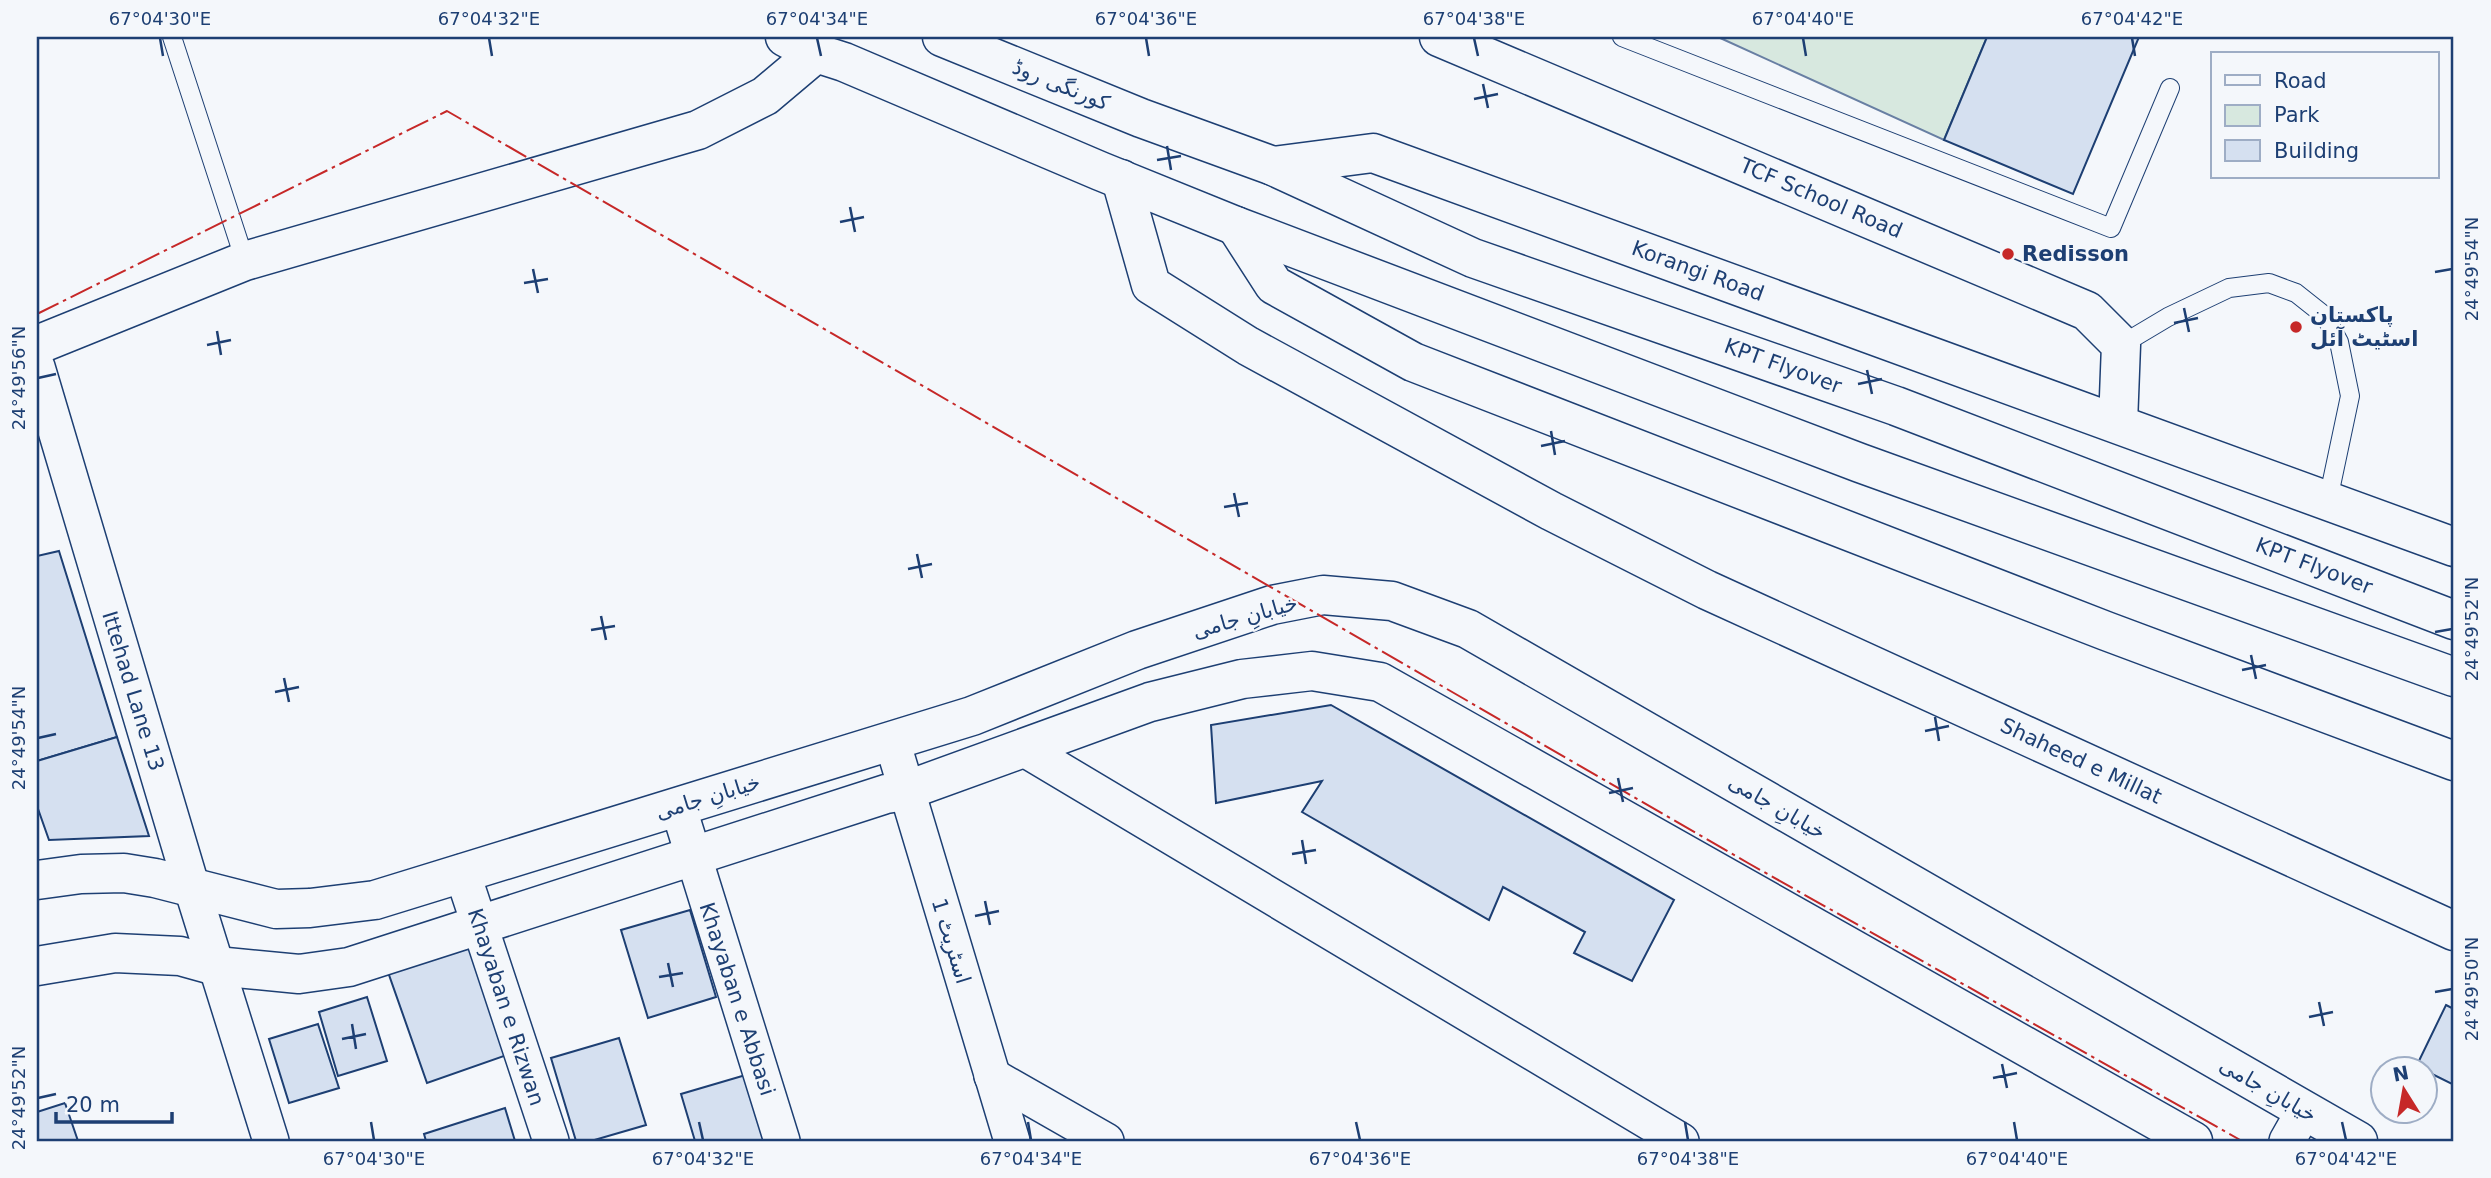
<svg xmlns="http://www.w3.org/2000/svg" width="2491" height="1178" font-family="'DejaVu Sans','Noto Naskh Arabic',sans-serif">
<rect width="100%" height="100%" fill="#f4f7fb"/>
<path fill="#d7e8df" stroke="#687fa3" stroke-width="2" d="M1718,37H1987L1944,140Z"/>
<g fill="#d5e0f0" stroke="#1d3f73" stroke-width="2">
<path d="M1987,37H2139L2073,194L1944,140Z"/>
<path d="M59,551L117,737L37,761V556Z"/>
<path d="M1331,705L1674,900L1632,981L1574,953L1585,932L1503,887L1489,920L1302,812L1322,781L1216,803L1211,725Z"/>
<path d="M117,737L149,836L49,840L37,806V761Z"/>
<path d="M690,910L716,997L648,1018L621,930Z"/>
<path d="M468,944L507,1055L427,1083L388,972Z"/>
<path d="M367,997L387,1061L338,1076L319,1012Z"/>
<path d="M2446,1005L2454,1009V1085L2424,1070L2416,1067Z"/>
<path d="M318,1024L339,1088L289,1103L269,1039Z"/>
<path d="M619,1038L646,1125L591,1141H576L551,1058Z"/>
<path d="M749,1074L770,1141H695L681,1094Z"/>
<path d="M65,1103L78,1141H37V1112Z"/>
<path d="M505,1108L515,1141H426L424,1134Z"/>
</g>
<g fill="none" stroke-linecap="round" stroke-linejoin="round">
<defs>
<g id="lane">
<path d="M172,37L245,261"/>
<path d="M1622,37L2111,228L2170,88"/>
<path d="M2121,345L2168,317L2229,288L2269,283L2296,293L2325,316L2339,342L2350,396L2328,500"/>
</g>
<g id="street">
<path d="M37,367L192,888L271,1141"/>
<path d="M892,741L1012,1141"/>
<path d="M1023,748L1681,1141"/>
<path d="M678,806L782,1141"/>
<path d="M462,872L551,1141"/>
<path d="M992,1076L1106,1141"/>
<path d="M2287,1141L2304,1111"/>
</g>
<g id="secondary">
<path d="M1439,37L2087,311L2121,345L2118,423"/>
<path d="M37,345L245,261L698,130L765,96L816,53"/>
<path d="M37,880L81,874L124,873L155,878L276,909L310,908L375,900L972,716L1137,650L1272,605L1323,595L1392,601L1468,629L2358,1141"/>
<path d="M37,966L115,953L180,956L216,966L299,974L349,967L886,794L905,791L1150,702L1242,679L1312,671L1380,682L2193,1141"/>
</g>
<g id="primary">
<path d="M785,37L816,53L844,62L1100,171L1236,226L1860,463L2454,677"/>
<path d="M942,37L1141,118L1273,166L1473,258L1896,406L2454,620"/>
<path d="M1273,166L1373,153L2454,547"/>
<path d="M1121,179L1151,285L1248,346L1551,511L1707,590L2454,931"/>
<path d="M1236,226L1274,285L1413,362L2106,631L2454,761"/>
</g>
</defs>
<use href="#lane" stroke="#1d3f73" stroke-width="20"/>
<use href="#street" stroke="#1d3f73" stroke-width="38"/>
<use href="#secondary" stroke="#1d3f73" stroke-width="41"/>
<use href="#primary" stroke="#1d3f73" stroke-width="41"/>
<use href="#lane" stroke="#f4f7fb" stroke-width="18"/>
<use href="#street" stroke="#f4f7fb" stroke-width="35"/>
<use href="#secondary" stroke="#f4f7fb" stroke-width="38"/>
<use href="#primary" stroke="#f4f7fb" stroke-width="38"/>
<path stroke="#c62828" stroke-width="2" stroke-dasharray="24 5 3.5 5" stroke-linecap="butt" d="M37,314L447,111L1748,863L2242,1141"/>
</g>
<path fill="none" stroke="#1d3f73" stroke-width="2.5" d="M160,38L163,56M489,38L492,56M817,38L821,56M1146,38L1149,56M1474,38L1478,56M1803,38L1806,56M2132,38L2135,56M1483,84L1488,108M1474,99L1498,94M1167,146L1171,170M1157,160L1181,156M850,207L855,232M840,222L864,217M533,269L538,293M2435,272L2452,269M524,283L548,279M2184,308L2189,332M2174,323L2198,318M217,331L221,355M207,345L231,340M1867,370L1872,394M38,378L56,374M1858,384L1882,379M1551,431L1555,455M1541,446L1565,441M1234,493L1239,517M1224,507L1248,503M917,554L922,578M908,569L932,564M601,616L606,640M591,630L615,626M2435,632L2452,629M2251,655L2256,679M2242,670L2266,665M284,678L289,702M275,692L299,687M1935,717L1939,741M1925,731L1949,726M38,738L56,734M1618,778L1623,802M1609,793L1633,788M1302,840L1306,864M1292,854L1316,850M985,901L990,925M975,916L999,911M668,963L673,987M659,977L683,973M2435,992L2452,989M2319,1002L2324,1026M2309,1017L2333,1012M352,1024L356,1049M342,1039L366,1034M2002,1064L2007,1088M1993,1078L2017,1073M38,1098L56,1094M371,1122L374,1140M699,1122L703,1140M1028,1122L1031,1140M1356,1122L1360,1140M1685,1122L1688,1140M2014,1122L2017,1140M2342,1122L2346,1140"/>
<g fill="#c62828" stroke="#f4f7fb" stroke-width="2.5">
<circle cx="2008" cy="254" r="7"/>
<circle cx="2296" cy="327" r="7"/>
</g>
<g text-anchor="middle" dominant-baseline="central" stroke-width="5" stroke-linejoin="round" paint-order="stroke">
<g font-size="21" fill="#1d3f73" stroke="#f4f7fb">
<text transform="translate(1061 85) rotate(22)">کورنگی روڈ</text>
<text transform="translate(1821 198) rotate(23)">TCF School Road</text>
<text transform="translate(1698 271) rotate(20)">Korangi Road</text>
<text transform="translate(1783 366) rotate(20)">KPT Flyover</text>
<text transform="translate(2314 566) rotate(21)">KPT Flyover</text>
<text transform="translate(1245 617) rotate(-16)">خیابانِ جامی</text>
<text transform="translate(133 691) rotate(73)">Ittehad Lane 13</text>
<text transform="translate(2081 761) rotate(25)">Shaheed e Millat</text>
<text transform="translate(708 797) rotate(-17)">خیابانِ جامی</text>
<text transform="translate(1777 807) rotate(30)">خیابانِ جامی</text>
<text transform="translate(951 941) rotate(73)">اسٹریٹ 1</text>
<text transform="translate(737 999) rotate(72)">Khayaban e Abbasi</text>
<text transform="translate(506 1007) rotate(72)">Khayaban e Rizwan</text>
<text transform="translate(2268 1090) rotate(30)">خیابانِ جامی</text>
</g>
<g font-size="21" font-weight="bold" fill="#1d3f73" stroke="#f4f7fb" text-anchor="start">
<text x="2022" y="254">Redisson</text>
<text x="2310" y="315">پاکستان<tspan x="2310" dy="24">اسٹیٹ آئل</tspan></text>
</g>
</g>
<rect width="2491" height="1178" fill="none" stroke="#f4f7fb" stroke-width="77"/>
<rect x="2211" y="52" width="228" height="126" fill="#f4f7fb" stroke="#9eadc5" stroke-width="2"/>
<rect x="2225" y="75" width="35" height="10" fill="#f4f7fb" stroke="#9eadc5" stroke-width="2"/>
<text x="2274" y="88" font-size="21" fill="#1d3f73">Road</text>
<rect x="2225" y="105" width="35" height="21" fill="#d7e8df" stroke="#9eadc5" stroke-width="2"/>
<text x="2274" y="122" font-size="21" fill="#1d3f73">Park</text>
<rect x="2225" y="140" width="35" height="21" fill="#d5e0f0" stroke="#9eadc5" stroke-width="2"/>
<text x="2274" y="158" font-size="21" fill="#1d3f73">Building</text>
<g transform="translate(2404 1090) rotate(349)"><circle r="33" fill="#f4f7fb" stroke="#9eadc5" stroke-width="2"/>
<path d="M0-5L12 26L0 18L-12 26Z" fill="#c62828"/>
<text y="-10" font-size="19" font-weight="bold" text-anchor="middle" fill="#1d3f73">N</text>
</g>
<path d="M56 1112v10h116v-10" fill="none" stroke="#1d3f73" stroke-width="3.5"/>
<text x="66" y="1112" font-size="21" fill="#1d3f73" stroke="#f4f7fb" stroke-width="5" paint-order="stroke">20 m</text>
<rect x="38" y="38" width="2414" height="1102" fill="none" stroke="#1d3f73" stroke-width="2.5"/>
<g font-size="18" text-anchor="middle" fill="#1d3f73">
<text x="160" y="25">67°04'30"E</text>
<text x="489" y="25">67°04'32"E</text>
<text x="817" y="25">67°04'34"E</text>
<text x="1146" y="25">67°04'36"E</text>
<text x="1474" y="25">67°04'38"E</text>
<text x="1803" y="25">67°04'40"E</text>
<text x="2132" y="25">67°04'42"E</text>
<text transform="translate(2472 269) rotate(-90)" y="6">24°49'54"N</text>
<text transform="translate(19 378) rotate(-90)" y="6">24°49'56"N</text>
<text transform="translate(2472 629) rotate(-90)" y="6">24°49'52"N</text>
<text transform="translate(19 738) rotate(-90)" y="6">24°49'54"N</text>
<text transform="translate(2472 989) rotate(-90)" y="6">24°49'50"N</text>
<text transform="translate(19 1098) rotate(-90)" y="6">24°49'52"N</text>
<text x="374" y="1165">67°04'30"E</text>
<text x="703" y="1165">67°04'32"E</text>
<text x="1031" y="1165">67°04'34"E</text>
<text x="1360" y="1165">67°04'36"E</text>
<text x="1688" y="1165">67°04'38"E</text>
<text x="2017" y="1165">67°04'40"E</text>
<text x="2346" y="1165">67°04'42"E</text>
</g>
</svg>
